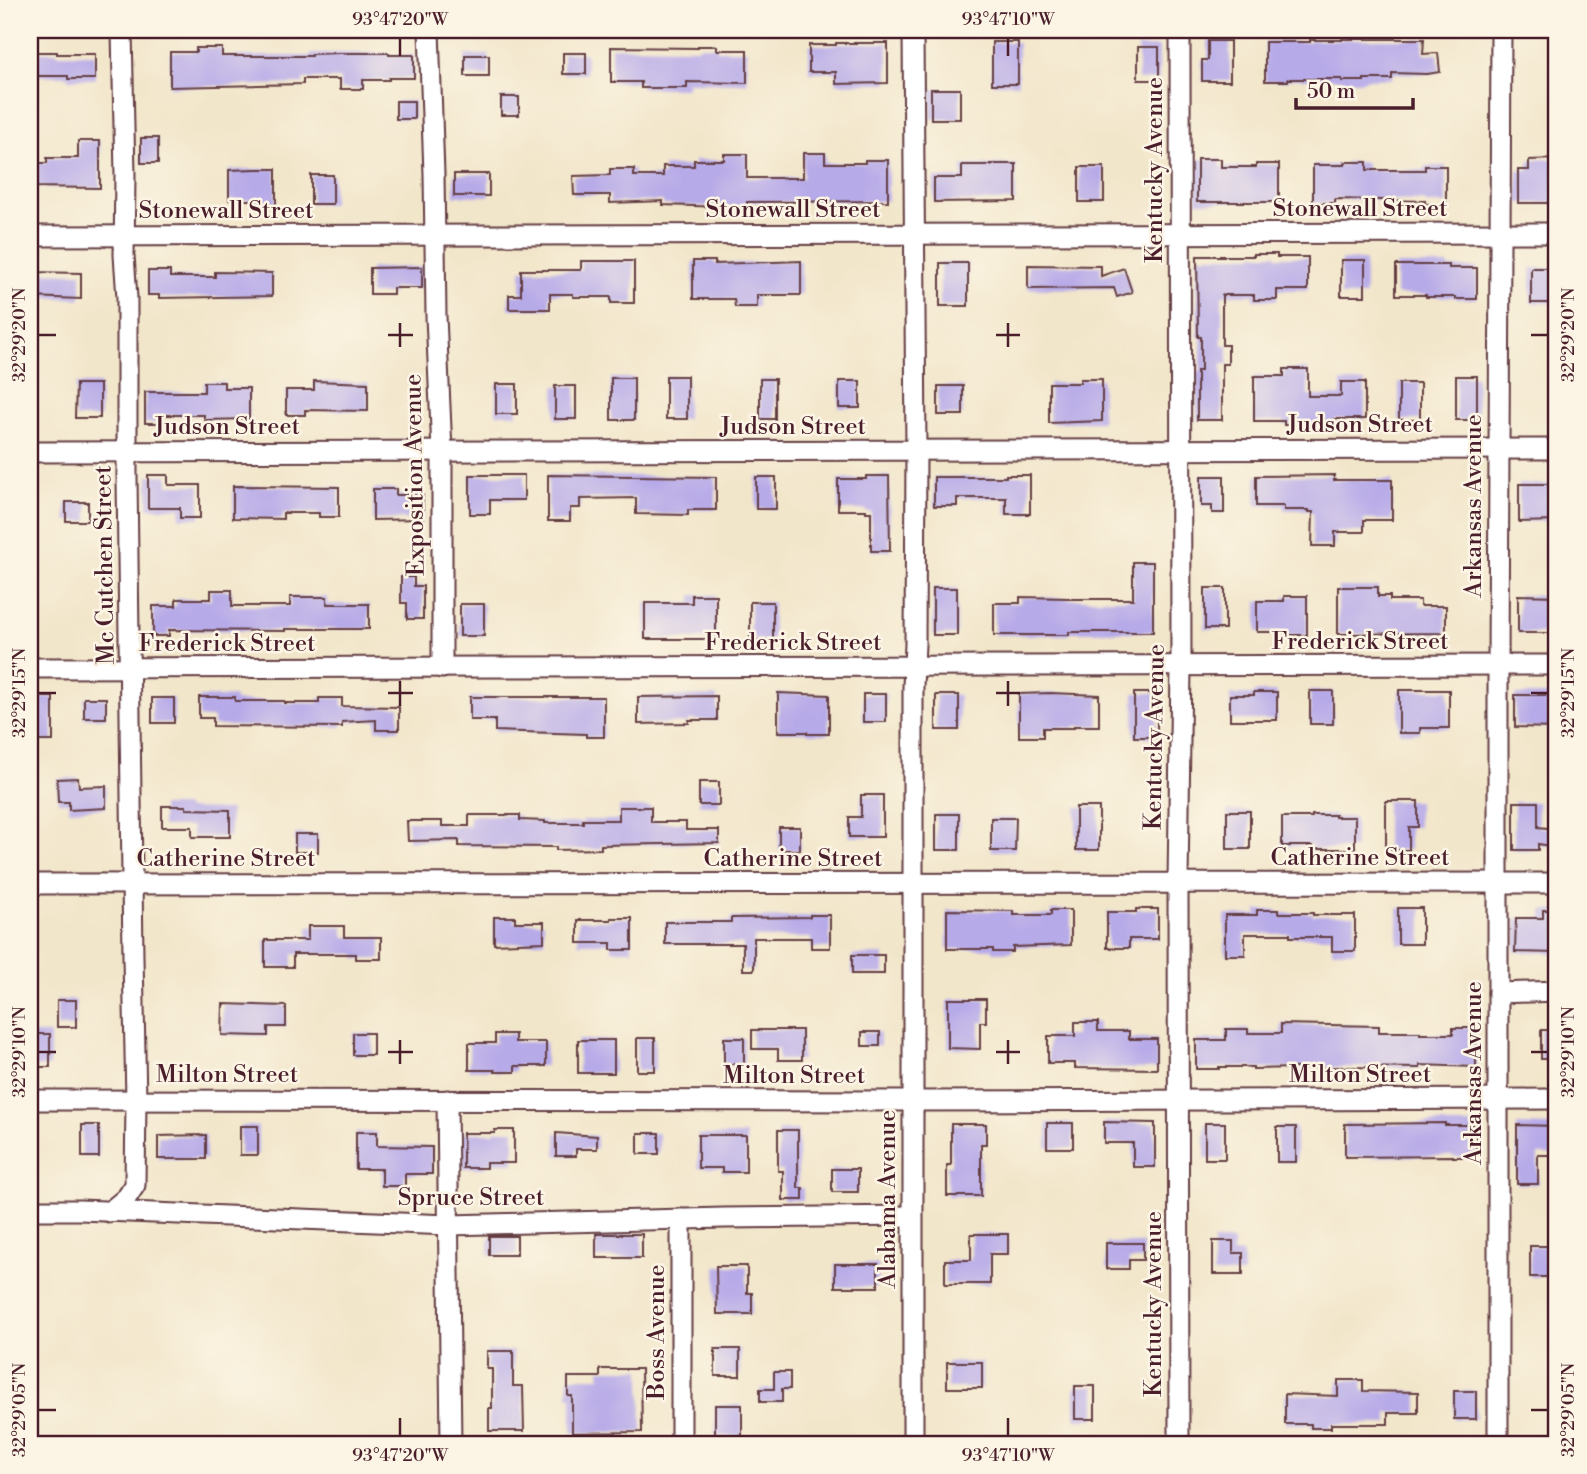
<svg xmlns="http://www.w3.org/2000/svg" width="1587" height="1474" font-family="'Libre Bodoni',serif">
<rect width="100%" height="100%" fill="#fcf5e5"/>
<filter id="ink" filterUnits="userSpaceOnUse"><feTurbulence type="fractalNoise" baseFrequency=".0143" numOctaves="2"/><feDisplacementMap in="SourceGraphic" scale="14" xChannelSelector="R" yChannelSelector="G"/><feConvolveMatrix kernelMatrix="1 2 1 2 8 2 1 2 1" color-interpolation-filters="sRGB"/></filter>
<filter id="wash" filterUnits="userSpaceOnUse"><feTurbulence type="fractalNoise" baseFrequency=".00686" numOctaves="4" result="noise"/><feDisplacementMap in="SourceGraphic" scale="28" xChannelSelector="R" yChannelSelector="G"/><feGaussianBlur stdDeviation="1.57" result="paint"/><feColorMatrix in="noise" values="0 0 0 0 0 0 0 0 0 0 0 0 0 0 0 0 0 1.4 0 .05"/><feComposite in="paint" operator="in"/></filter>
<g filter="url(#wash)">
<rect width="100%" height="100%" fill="#f2e6ca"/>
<g id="blocks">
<g fill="#b7aae8">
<path d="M1342,39H1424L1423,54L1438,53L1440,72L1427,74L1392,73V79H1364V81H1342V79H1288V81H1265V42H1310V40H1342Z"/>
<path d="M1208,41H1230V81H1202V60H1208Z"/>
<rect x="992" y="42" width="26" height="42"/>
<path d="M836,43H888V83L836,84V72H809V45H836Z"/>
<path d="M698,46H717V50H747V83L687,82V88H641V82H611V47L698,48Z"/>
<rect x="1138" y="47" width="21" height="33"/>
<path d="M196,48H222V56H311V54L340,53H389V55H414V78H389V80H363V89H340V79H303V84L170,87V52H196Z"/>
<path d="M30,52H57V54H95V79H68V76H30Z"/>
<rect x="563" y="53" width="23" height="21"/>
<rect x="465" y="55" width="24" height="21"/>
<rect x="931" y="89" width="29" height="30"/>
<rect x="501" y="97" width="18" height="18"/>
<rect x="396" y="101" width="18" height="18"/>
<rect x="141" y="138" width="17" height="25"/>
<path d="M78,141H100V188L30,187V163H47V158H78Z"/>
<path d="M803,153H825V163H865V160H888V201L747,202V207H724L663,205V201L610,203V195H574L573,176L610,175V169H634V176H663V166H694V160H724V154H747V178H803Z"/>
<path d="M1197,159H1221V167H1256V164H1279V202H1197Z"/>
<path d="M1557,159V203H1518V170H1529V160Z"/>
<path d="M1345,162H1367V170H1425V166H1446V204H1425V201L1335,199V203H1313V165H1345Z"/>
<path d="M991,164H1016V201L934,202V178H962V165H991Z"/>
<rect x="1079" y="167" width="25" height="35"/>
<path d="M256,169H276V205H256V200H229V170Z"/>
<rect x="454" y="174" width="35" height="22"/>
<rect x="311" y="175" width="22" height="29"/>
<path d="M1254,254H1277V257H1308V290H1277V300H1254V295H1222V345H1228V364H1222V420H1197V371H1201V337H1198L1197,256H1254Z"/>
<rect x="1341" y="260" width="24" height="36"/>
<path d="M581,261H634V303H611V297H573V294H550V309H509V295H521V270H581Z"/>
<path d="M693,261H715V264L801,261V295H757V307H735L734,299H693Z"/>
<rect x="940" y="263" width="28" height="43"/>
<path d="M1028,265L1101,266V276L1124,268L1132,292L1117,297L1114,288L1028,289Z"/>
<path d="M1396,265H1449V268H1477V299H1456V297H1426V295H1396Z"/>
<path d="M422,267V288H393V294H370V268Z"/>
<rect x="1531" y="268" width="26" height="35"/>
<path d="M148,271H170V277H215V272L272,273V296L159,298V295H148Z"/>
<path d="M30,272L81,273V299L30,297Z"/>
<path d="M1284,369H1308V396H1341V382H1365V419H1335V425H1284V421H1254V376H1284Z"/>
<rect x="666" y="376" width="21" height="43"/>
<rect x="1456" y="376" width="21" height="44"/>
<rect x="611" y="378" width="23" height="42"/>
<rect x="760" y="379" width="15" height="40"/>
<path d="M1080,379H1102V421L1049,423V383H1080Z"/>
<path d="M314,381L368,383V411L305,410V415H286V390H314Z"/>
<rect x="839" y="381" width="21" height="27"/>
<path d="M204,382H224V388H249V419L204,420V415H162V423H145V392H204Z"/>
<rect x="1399" y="383" width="21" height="37"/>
<path d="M76,384H100V418H75Z"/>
<rect x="496" y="384" width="21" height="30"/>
<rect x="555" y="386" width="21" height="33"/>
<rect x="938" y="386" width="25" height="29"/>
<path d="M148,475H168V485H200V518H180V508H148Z"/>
<path d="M470,475H524V500H490V514H470Z"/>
<path d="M548,475L716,477V510H688V515L636,514V498L580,499V508H570V521H548Z"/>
<path d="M1006,475H1030V514H1006V498H957V506H934V477H1006Z"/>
<path d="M1334,475V480H1392V520H1364V532H1335V546H1312L1313,512H1309V510H1284V506H1256V476Z"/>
<path d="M866,476H889L890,551H871V512H866V510H838V479H866Z"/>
<path d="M1201,476H1224V513H1212V506H1201Z"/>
<rect x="756" y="477" width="20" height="32"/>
<path d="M1519,484H1557V521L1519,522Z"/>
<path d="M233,486L339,487V517H319V513H283V519L233,518Z"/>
<path d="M373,489H396V495H423V519L373,520Z"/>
<rect x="66" y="502" width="22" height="19"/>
<path d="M1133,562H1153V632H1069V635H994V603H1020V597L1069,598V599H1133Z"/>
<path d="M401,577H414V586H423V619H407V603H401Z"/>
<path d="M1338,587H1378V596H1390V600H1420V606H1446V633L1338,634Z"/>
<rect x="933" y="588" width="24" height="47"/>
<rect x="1205" y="588" width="20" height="41"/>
<path d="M211,590H232V606H290V597H327V604H369V629H285V631L169,630V636H153V606H176V599H211Z"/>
<path d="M692,595H716V639H645V603H692Z"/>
<path d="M1518,595L1557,596V633H1518Z"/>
<path d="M1284,596H1307V635H1284V632H1257V601H1284Z"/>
<rect x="750" y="602" width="23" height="38"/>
<rect x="460" y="604" width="24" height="32"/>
<path d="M1399,690H1449V728H1420V733H1399Z"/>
<rect x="1310" y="691" width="23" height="33"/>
<path d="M1254,692H1277V720H1230V695H1254Z"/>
<path d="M778,693L829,695V734H807V732H778Z"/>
<path d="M1051,693L1099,695V726H1074V728H1043V737H1019V694Z"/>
<rect x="1134" y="693" width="23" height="44"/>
<rect x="863" y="694" width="23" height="28"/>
<rect x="936" y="695" width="23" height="35"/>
<path d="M1515,695H1557V728L1515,727Z"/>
<path d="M717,696V720H689V723L638,724V697Z"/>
<rect x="30" y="697" width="23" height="44"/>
<path d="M199,697H235V701H284V703H319V698H342V706L399,707V730H376V720L342,722V727L213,726V718H199Z"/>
<path d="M470,697H604V737H586V734L495,731V720H470Z"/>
<rect x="84" y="698" width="22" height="20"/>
<rect x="152" y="698" width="22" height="25"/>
<path d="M78,778L79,787L106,786V808L69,810V802H58L57,779Z"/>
<rect x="699" y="782" width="20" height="23"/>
<path d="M861,795H883V837H849V817H861Z"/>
<path d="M1386,801H1418V827H1409V850H1386Z"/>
<path d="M1514,802H1538V827L1557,829V847L1538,844V850H1514Z"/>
<path d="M162,806H186V809L230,810V837H192V827H162Z"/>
<path d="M619,807H651V822H686V830H719V843L601,845V849L556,850V847L459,846V840L408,841L407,821H442V826H469V815H520V820L545,821V823H583V820H619Z"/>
<rect x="1076" y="807" width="23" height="43"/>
<rect x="1227" y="811" width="23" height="38"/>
<rect x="936" y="814" width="23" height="36"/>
<path d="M1312,815H1335V817H1355V849H1312V846H1282V817H1312Z"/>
<path d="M991,818H1016L1015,851H991Z"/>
<rect x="779" y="827" width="21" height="23"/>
<rect x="295" y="834" width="23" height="18"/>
<rect x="1398" y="908" width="24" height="36"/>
<path d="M1136,909H1158V939H1129V948H1107V912H1136Z"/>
<path d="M947,910L1013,911V915H1051V910H1071V945L1013,947V952H993V949H947Z"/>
<path d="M1257,910H1278V913H1313V915H1355V951H1332V937H1290V934H1245V955H1225V915H1257Z"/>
<path d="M1543,910H1557V953L1515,952L1516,918H1543Z"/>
<path d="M810,915H830V948H811V938H754V970H743V944H665V922H731V918L810,917Z"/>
<path d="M494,917H515V922H544V942L494,944Z"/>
<path d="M611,918H632V950H611V943H578V920H611Z"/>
<path d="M308,926H344V937H381V959H356V954H293V967H265V940H308Z"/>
<rect x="852" y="955" width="32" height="19"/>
<path d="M948,999H986V1022H980V1049L948,1048Z"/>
<rect x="57" y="1000" width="19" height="27"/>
<path d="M223,1004L286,1006V1027H268V1036L222,1035Z"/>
<path d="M1075,1022H1098V1031H1129V1039H1157V1069L1075,1068V1063H1048V1036H1075Z"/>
<path d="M1281,1024L1379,1026V1032H1420V1034H1453V1028H1476V1067L1420,1065V1068L1344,1067L1253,1069V1067H1219V1069H1196V1040H1226V1029H1248V1033H1281Z"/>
<path d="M752,1030H802V1060H778V1049H752Z"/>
<rect x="1541" y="1030" width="16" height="29"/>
<rect x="862" y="1032" width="18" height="14"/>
<rect x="353" y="1033" width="20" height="22"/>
<rect x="30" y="1034" width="20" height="33"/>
<path d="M495,1034H515V1042H546V1066H515V1072H495V1070H469V1043H495Z"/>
<rect x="637" y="1038" width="18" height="33"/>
<rect x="724" y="1038" width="20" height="26"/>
<rect x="578" y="1040" width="36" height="33"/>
<path d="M1104,1122L1155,1123V1167H1133V1143H1104Z"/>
<rect x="1047" y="1123" width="26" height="25"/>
<rect x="1205" y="1123" width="20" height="36"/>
<path d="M1445,1123V1125H1476V1157H1453V1156L1345,1157V1124Z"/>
<path d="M951,1124H986V1144H981V1196H947V1165H951Z"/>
<rect x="82" y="1125" width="17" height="32"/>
<path d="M1517,1125L1557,1126V1155H1538V1184H1517Z"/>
<rect x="240" y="1126" width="18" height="29"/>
<rect x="1277" y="1127" width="19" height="35"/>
<path d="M495,1130H514V1163H486V1168H463V1133H495Z"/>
<path d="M778,1130H798V1188H803V1200H783V1171H778Z"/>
<path d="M356,1132H377V1146L432,1147V1174H405V1186H382V1169H356Z"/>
<path d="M556,1133L597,1136V1149H576V1156H556Z"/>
<rect x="638" y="1133" width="21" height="21"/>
<path d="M206,1135V1159H158V1136Z"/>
<path d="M698,1135H746V1172H722V1168H698Z"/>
<rect x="832" y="1169" width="26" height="23"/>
<rect x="596" y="1234" width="46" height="24"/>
<path d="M971,1234H1008V1254H990V1284H945V1260H971Z"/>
<rect x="489" y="1236" width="28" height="19"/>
<path d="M1213,1241H1233V1253H1243V1274H1213Z"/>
<path d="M1106,1243H1143V1260H1129V1269H1106Z"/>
<rect x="1530" y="1246" width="24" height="31"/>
<rect x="835" y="1264" width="43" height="23"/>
<path d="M716,1266H747V1293H752V1314H717Z"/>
<rect x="715" y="1349" width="25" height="27"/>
<path d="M487,1351H513V1386H523L524,1431H489V1408H492V1369H487Z"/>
<rect x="947" y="1362" width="35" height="26"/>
<path d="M600,1369H641L642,1432L572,1433V1396H568V1377H600Z"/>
<path d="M774,1372H790V1389H782V1402H760V1389H774Z"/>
<path d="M1338,1380H1363V1391L1418,1392V1413H1388V1424H1331V1428H1311V1424H1285V1394L1338,1396Z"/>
<rect x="1075" y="1386" width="20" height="33"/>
<rect x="1454" y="1391" width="22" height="28"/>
<rect x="715" y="1405" width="27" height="31"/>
</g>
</g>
</g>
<g filter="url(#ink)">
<use href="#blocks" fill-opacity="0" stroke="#633d43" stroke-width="2"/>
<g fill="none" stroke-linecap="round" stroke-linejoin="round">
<defs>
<g id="minor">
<path d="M429,30L434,174L436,316L442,452V668"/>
<path d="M30,236L1557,233"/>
<path d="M30,452L1557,449"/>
<path d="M30,668L1557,665"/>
<path d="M30,884L1557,883"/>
<path d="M1498,993L1557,991"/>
<path d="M30,1100L913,1101L1557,1099"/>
<path d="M447,1100L451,1444"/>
<path d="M30,1210H80L449,1225L724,1218L912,1216"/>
<path d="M109,1212L127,1197L135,1185L136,1100L133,957L127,477V298L124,255L125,176L122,30"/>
<path d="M681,1219V1444"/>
<path d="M913,1444V687L915,644L916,451L913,30"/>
<path d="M1179,1444L1178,883L1181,667L1180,30"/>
<path d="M1498,1444V665L1501,30"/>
</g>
</defs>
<use href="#minor" stroke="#633d43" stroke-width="23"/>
<use href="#minor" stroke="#fff" stroke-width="19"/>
</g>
</g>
<path fill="none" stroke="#4a1f2b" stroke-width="2.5" d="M400,38V56M1008,38V56M400,323V347M1008,323V347M38,335H56M388,335H413M996,335H1020M1531,335H1548M400,681V706M1008,681V706M38,693H56M388,693H413M996,693H1020M1531,693H1548M400,1040V1064M1008,1040V1064M38,1052H56M388,1052H413M996,1052H1020M1531,1052H1548M38,1410H56M1531,1410H1548M400,1418V1436M1008,1418V1436"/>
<g text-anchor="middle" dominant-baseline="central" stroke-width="5" stroke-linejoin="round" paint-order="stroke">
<g font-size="24" fill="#4a1f2b" stroke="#fcf5e5">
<text transform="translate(1155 170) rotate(-90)">Kentucky Avenue</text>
<text x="1360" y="209">Stonewall Street</text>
<text x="793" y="210">Stonewall Street</text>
<text x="226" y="211">Stonewall Street</text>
<text x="1360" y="425">Judson Street</text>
<text x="227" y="427">Judson Street</text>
<text x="793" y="427">Judson Street</text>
<text transform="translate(415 475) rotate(-91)">Exposition Avenue</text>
<text transform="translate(1474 506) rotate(-90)">Arkansas Avenue</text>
<text transform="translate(105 565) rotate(-91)">Mc Cutchen Street</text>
<text x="1360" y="642">Frederick Street</text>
<text x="793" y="643">Frederick Street</text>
<text x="227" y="644">Frederick Street</text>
<text transform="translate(1155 737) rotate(-89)">Kentucky Avenue</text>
<text x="1360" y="858">Catherine Street</text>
<text x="226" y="859">Catherine Street</text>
<text x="793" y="859">Catherine Street</text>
<text transform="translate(1474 1073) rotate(-90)">Arkansas Avenue</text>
<text x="227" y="1075">Milton Street</text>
<text x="1360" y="1075">Milton Street</text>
<text x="794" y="1076">Milton Street</text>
<text x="471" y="1198">Spruce Street</text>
<text transform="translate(888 1199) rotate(-90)">Alabama Avenue</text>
<text transform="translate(1154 1304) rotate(-90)">Kentucky Avenue</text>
<text transform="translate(657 1332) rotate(-90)">Boss Avenue</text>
</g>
</g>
<rect width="1587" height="1474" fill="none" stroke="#fcf5e5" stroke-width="77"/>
<path d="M1296 98v10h117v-10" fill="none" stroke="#4a1f2b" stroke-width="3.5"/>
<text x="1307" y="98" font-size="21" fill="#4a1f2b" stroke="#fcf5e5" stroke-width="5" paint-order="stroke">50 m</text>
<rect x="38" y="38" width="1510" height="1398" fill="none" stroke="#4a1f2b" stroke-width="2.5"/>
<g font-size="18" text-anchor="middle" fill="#4a1f2b">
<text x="400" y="25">93°47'20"W</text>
<text x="1008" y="25">93°47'10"W</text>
<text transform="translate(19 335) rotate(-90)" y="6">32°29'20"N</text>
<text transform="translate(1568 335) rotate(-90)" y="6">32°29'20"N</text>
<text transform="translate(19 693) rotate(-90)" y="6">32°29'15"N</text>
<text transform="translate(1568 693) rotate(-90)" y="6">32°29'15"N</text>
<text transform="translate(19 1052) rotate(-90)" y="6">32°29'10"N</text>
<text transform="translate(1568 1052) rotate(-90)" y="6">32°29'10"N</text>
<text transform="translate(19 1410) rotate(-90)" y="6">32°29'05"N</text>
<text transform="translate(1568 1410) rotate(-90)" y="6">32°29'05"N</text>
<text x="400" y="1461">93°47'20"W</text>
<text x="1008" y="1461">93°47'10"W</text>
</g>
</svg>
